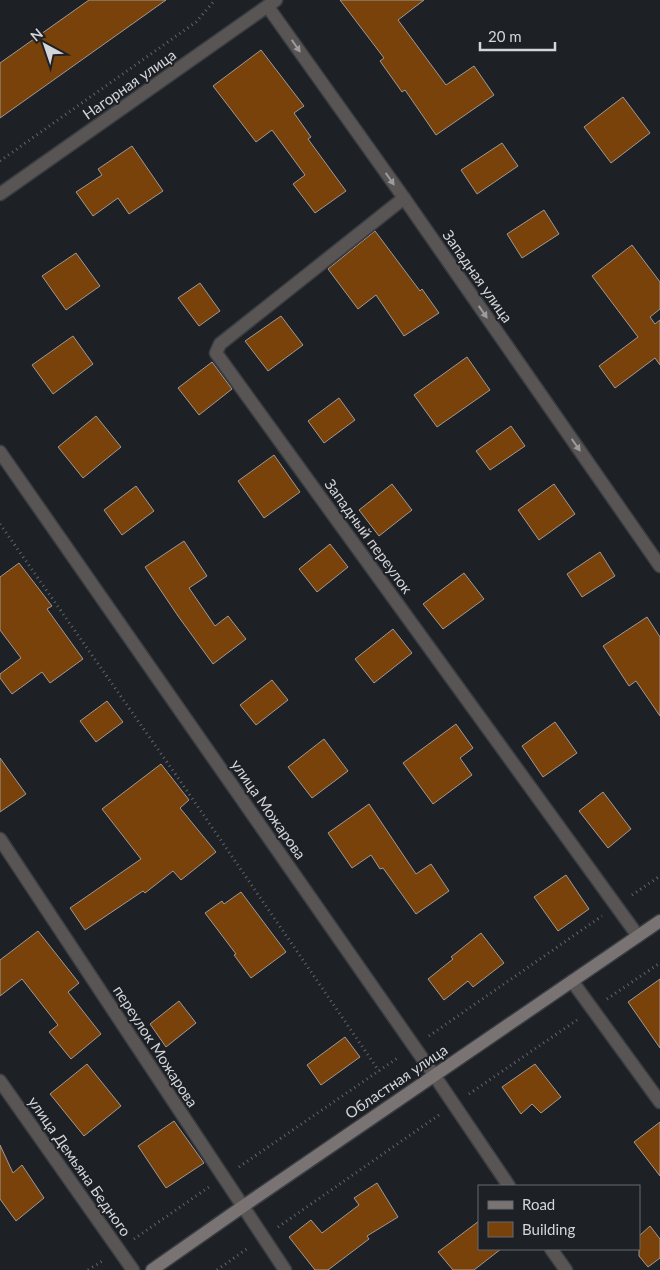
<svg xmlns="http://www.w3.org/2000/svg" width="660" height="1270" font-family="Lato,sans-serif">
<rect width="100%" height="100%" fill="#1d2025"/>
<g fill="#79420b" stroke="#a09994">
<path d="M89,0H166L0,118V63Z"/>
<path d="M340,0H424L398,20L446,85L474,66L494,95L436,135L405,90L402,92L380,61L384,58Z"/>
<path d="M261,50L304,106L294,113L311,137L308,139L346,191L315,213L293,184L305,175L272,130L256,142L213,86Z"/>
<path d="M623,97L650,133L611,163L584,127Z"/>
<path d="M502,143L518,166L477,194L461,170Z"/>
<path d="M132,146L163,191L129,214L118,198L93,216L76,192L102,175L98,169Z"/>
<path d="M544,210L559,234L522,258L507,234Z"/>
<path d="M375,231L420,291L422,289L439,313L404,336L376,295L358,309L328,269Z"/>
<path d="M632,245L660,282V309L650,317L655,324L660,320V365L655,358L615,388L599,366L638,337L592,276Z"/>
<path d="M76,253L100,286L66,310L42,276Z"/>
<path d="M200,283L220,311L199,326L178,298Z"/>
<path d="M281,316L303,345L268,371L245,341Z"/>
<path d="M73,336L93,364L53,394L32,365Z"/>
<path d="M467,357L490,390L437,427L414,395Z"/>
<path d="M212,362L232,389L199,415L178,388Z"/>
<path d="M339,398L355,420L324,443L308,421Z"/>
<path d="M96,416L121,447L83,478L58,447Z"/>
<path d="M511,426L525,446L490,470L476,451Z"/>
<path d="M274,455L300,492L264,518L238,481Z"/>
<path d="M392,484L412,510L379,536L359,510Z"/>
<path d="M554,484L575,514L539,540L518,510Z"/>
<path d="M136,486L154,511L122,535L104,510Z"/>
<path d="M184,541L207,576L189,588L215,626L228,616L246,639L213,664L178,616L145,567Z"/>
<path d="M330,544L348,567L317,592L299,569Z"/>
<path d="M600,552L615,576L582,597L567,574Z"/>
<path d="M19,563L52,606L47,609L83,659L50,683L42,672L12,694L0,678V674L21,658L0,630V577Z"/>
<path d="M464,573L484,599L443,629L423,604Z"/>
<path d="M647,617L660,637V716L636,681L629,686L603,646Z"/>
<path d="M393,629L412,653L374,683L355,659Z"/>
<path d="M272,680L288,700L256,725L240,705Z"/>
<path d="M107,701L123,722L96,742L80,721Z"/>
<path d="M555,722L577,753L543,777L522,746Z"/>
<path d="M456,724L473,748L460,758L472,775L433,804L403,763Z"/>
<path d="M324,739L348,771L312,798L288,767Z"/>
<path d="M0,758L26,794L0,812Z"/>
<path d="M161,764L189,800L180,808L216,852L181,880L173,871L145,893L143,891L85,930L70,908L141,859L102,809Z"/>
<path d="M603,792L631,829L608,848L579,811Z"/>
<path d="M369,804L416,874L431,864L449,891L416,914L383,868L380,869L371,855L352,868L328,833Z"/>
<path d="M566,875L589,909L558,931L534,897Z"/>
<path d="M241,892L286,952L251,978L234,955L236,954L205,913L222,901L224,904Z"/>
<path d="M38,931L79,983L68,992L101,1034L71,1059L49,1032L58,1025L22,979L0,996V960Z"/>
<path d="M481,933L504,963L473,987L468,981L444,1000L428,979L453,959L451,957Z"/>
<path d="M660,979V1048L628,1002Z"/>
<path d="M179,1001L196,1023L166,1047L150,1024Z"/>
<path d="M345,1037L360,1057L321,1085L307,1065Z"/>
<path d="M87,1064L121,1106L84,1136L50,1094Z"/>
<path d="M535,1064L561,1097L541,1113L532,1104L521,1114L502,1087Z"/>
<path d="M174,1121L204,1163L166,1188L138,1146Z"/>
<path d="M660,1122V1176L634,1142Z"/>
<path d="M0,1145L13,1173L22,1165L44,1198L16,1221L0,1199Z"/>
<path d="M377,1183L398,1217L367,1236L369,1239L328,1270H315L289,1237L311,1220L322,1233L359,1205L354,1198Z"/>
<path d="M479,1221V1249H501L474,1270H453L438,1252Z"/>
<path d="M650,1226L660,1239V1258L648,1267L639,1256V1236Z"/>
</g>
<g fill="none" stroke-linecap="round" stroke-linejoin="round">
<defs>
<g id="minor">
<path d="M268,7L404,198L660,566"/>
<path d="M0,194L276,0"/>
<path d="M404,198L220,344L216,353L638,936"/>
<path d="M0,452L434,1075L509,1186"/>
<path d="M0,839L285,1270"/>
<path d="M572,981L660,1102"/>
<path d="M0,1081L133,1270"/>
<path d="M551,1249L566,1270"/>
</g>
<path id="secondary" d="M152,1270L242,1207L660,921"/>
</defs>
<use href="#minor" stroke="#3a3d42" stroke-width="15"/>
<use href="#secondary" stroke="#3a3d42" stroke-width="15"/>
<g stroke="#63666a" stroke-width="3" stroke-dasharray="1 4" stroke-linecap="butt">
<path d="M0,161L196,22L215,0"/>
<path d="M0,524L183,785L379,1071"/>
<path d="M632,895L660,876"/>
<path d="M607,999L660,963"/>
<path d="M429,1036L602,916"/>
<path d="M469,1094L577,1020"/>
<path d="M239,1167L399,1057"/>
<path d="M278,1227L439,1115"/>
<path d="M134,1239L209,1187"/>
<path d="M88,1270L104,1260"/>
<path d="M217,1270L248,1248"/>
</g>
<use href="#minor" stroke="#595555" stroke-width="12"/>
<use href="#secondary" stroke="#797373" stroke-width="12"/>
</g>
<defs><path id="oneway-solid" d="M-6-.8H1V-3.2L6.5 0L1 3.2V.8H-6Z" transform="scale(1.25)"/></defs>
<g fill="#9c9b9e">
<use href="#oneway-solid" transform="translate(296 46) rotate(55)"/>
<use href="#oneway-solid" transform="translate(390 179) rotate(55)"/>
<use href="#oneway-solid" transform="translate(483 312) rotate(55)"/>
<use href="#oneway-solid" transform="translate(576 445) rotate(55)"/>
</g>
<g text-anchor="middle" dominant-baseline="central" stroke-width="4" stroke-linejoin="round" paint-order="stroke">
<g font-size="15" fill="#d3d5d9" stroke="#1d2025">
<text transform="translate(129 84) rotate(-35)">Нагорная улица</text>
<text transform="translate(478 276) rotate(55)">Западная улица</text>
<text transform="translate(369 536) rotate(54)">Западный переулок</text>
<text transform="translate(269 809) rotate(55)">улица Можарова</text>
<text transform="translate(156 1046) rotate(57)">переулок Можарова</text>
<text transform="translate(396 1081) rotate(-34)">Областная улица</text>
<text transform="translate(80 1166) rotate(55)">улица Демьяна Бедного</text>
</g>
</g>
<rect x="478" y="1185" width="162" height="65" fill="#1d2025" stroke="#66686d"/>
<rect x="488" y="1201" width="25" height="8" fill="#797373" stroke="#66686d"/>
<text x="522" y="1210" font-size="15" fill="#d3d5d9">Road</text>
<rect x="488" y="1222" width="25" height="15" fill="#79420b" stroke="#66686d"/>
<text x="522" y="1235" font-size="15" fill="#d3d5d9">Building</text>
<g transform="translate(45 45) rotate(320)" stroke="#1d2025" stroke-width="4" paint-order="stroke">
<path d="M0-4L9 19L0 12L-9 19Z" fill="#d3d5d9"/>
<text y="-8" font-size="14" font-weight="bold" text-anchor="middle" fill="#d3d5d9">N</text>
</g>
<path d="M480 42v8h75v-8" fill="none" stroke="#d3d5d9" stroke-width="2.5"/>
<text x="488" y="42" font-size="15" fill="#d3d5d9" stroke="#1d2025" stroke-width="4" paint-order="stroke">20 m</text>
</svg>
